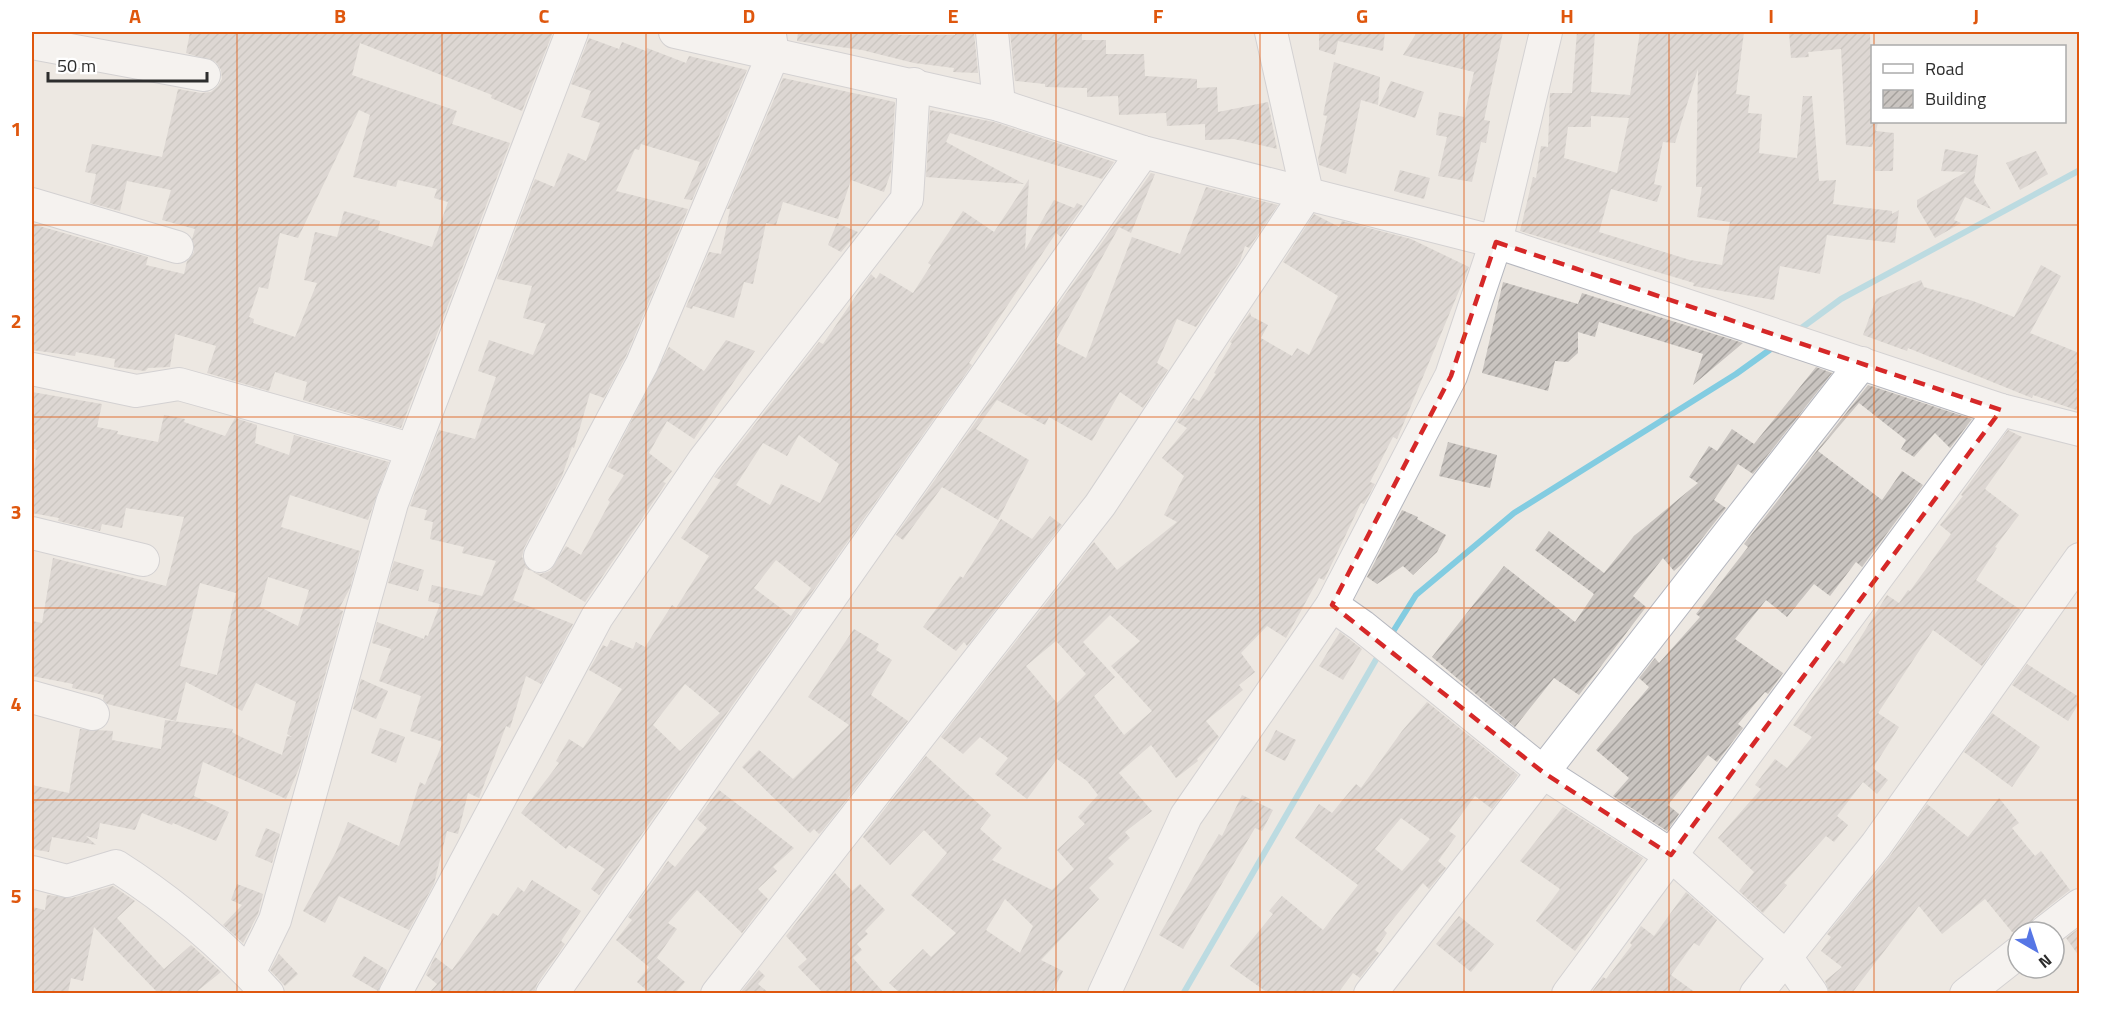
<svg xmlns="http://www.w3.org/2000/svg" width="2111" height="1025" font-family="'Titillium Web',sans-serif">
<defs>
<pattern id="building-hatch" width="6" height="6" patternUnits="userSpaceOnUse" patternTransform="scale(1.5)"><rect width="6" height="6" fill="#c9c4c0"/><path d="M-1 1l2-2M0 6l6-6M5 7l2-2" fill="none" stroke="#a4a09c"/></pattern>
</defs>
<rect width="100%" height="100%" fill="#ede8e2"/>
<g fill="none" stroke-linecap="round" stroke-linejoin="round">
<g stroke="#82cce1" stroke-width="6">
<path d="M1796,332L1841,299L2080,170"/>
<path d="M1389,638L1416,595L1514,513L1736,374L1775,346"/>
<path d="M1183,994L1381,651"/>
</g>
</g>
<g fill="url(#building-hatch)" fill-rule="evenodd">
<path d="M190,32H553L522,111L491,98L492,95L360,43L352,75L457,111L452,124L510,143L401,428L303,400L307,382L275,372L269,391L207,373L216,346L175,334L170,367L148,368L145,371L114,367L115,359L76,352L75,356L32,350V224L148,257L146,265L184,274L187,261L194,252L192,239L195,229L162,220L171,190L127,181L120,211L90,203L96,174L85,172L92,144L162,157L178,89L201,93L211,92L218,86L222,79L221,70L216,62L186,53ZM359,110L370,115L353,177L396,187L398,180L437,189L434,198L448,202L432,247L378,230L380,221L344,211L337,237L315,232L304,280L317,283L295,337L253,323L254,319L249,317L259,287L268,289L280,233L298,238Z"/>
<path d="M798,32H898V35H955V32H974L978,73L953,72L954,68L914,63L862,50L797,41Z"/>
<path d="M1010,32H1082V40H1106V54H1144L1145,76L1197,79V88L1217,87L1218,112L1268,102L1277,149L1234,139L1205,140V124L1167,126L1166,113L1119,115L1118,96L1087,97V88L1045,87V84L1015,81Z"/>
<path d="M1319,32H1385L1383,51L1338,41L1335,55L1319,50Z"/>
<path d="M1417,32H1503L1484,120L1490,121L1486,143L1481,142L1472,182L1438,176L1447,137L1436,135L1439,112L1464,117L1474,72L1403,55Z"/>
<path d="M1577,32H1595L1591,92L1630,95L1640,32H1744L1736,94L1750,96L1748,113L1762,114L1759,153L1797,158L1803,96H1812L1819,181L1836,180L1833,204L1892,211V214L1899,210L1895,243L1827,235L1820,274L1780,266L1774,300L1693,286L1694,283L1520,231L1533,177L1536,178L1541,146L1548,147L1550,93H1572ZM1698,69L1696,187H1702L1697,217L1730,222L1722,265L1690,260L1599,232L1611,189L1657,202L1662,186L1654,184L1663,142L1675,143ZM1591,116L1629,118L1617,173L1564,158L1568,127H1591Z"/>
<path d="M1789,32H1870L1872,122H1878L1876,131L1894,133L1893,171H1875V136L1872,147L1846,145L1841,49L1808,52L1809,57L1791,58Z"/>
<path d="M589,38L619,49L622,42L646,51L647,48L686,63L689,56L747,70L692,200L684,199L700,162L641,144L639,150L635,149L616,191L688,209L626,356L604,398L590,393L574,448L572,447L562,476L524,548L522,557L531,571L525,568L513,600L573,624L541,684L526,676L510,728L506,726L479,798L468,793L458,834L447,831L434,884L409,930L339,896L325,923L303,911L336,852L348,822L399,846L420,782L425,785L443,742L410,731L421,696L379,681L391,649L372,643L377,622L424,639L425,635L428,636L440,604L428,601L432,585L482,596L496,561L462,553L464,547L430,539L433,522L424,520L427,510L410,506L439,430L475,439L496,377L478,371L489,340L533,355L546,324L523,318L532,286L497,279L535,179L554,187L568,153L586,161L600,123L581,117L591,91L571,84Z"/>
<path d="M1334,62L1380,77L1378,105L1361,100L1346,174L1319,165L1318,159L1327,116L1323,115Z"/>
<path d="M783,78L895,102L891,172L884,192L851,180L838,219L783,202L776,225L766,223L753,284L744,282L734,318L693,306L692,309L686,307L709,252L721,254L730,209H727Z"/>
<path d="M1391,81L1424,92L1415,118L1379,106Z"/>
<path d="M930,110L994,122L1114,162L1102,179L950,133L946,142L1024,184L926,177Z"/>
<path d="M1945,149L1978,155L1974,182L1991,209L1965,197L1954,220L1961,223L1935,238L1917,207V200L1966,172L1941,171Z"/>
<path d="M2036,151L2048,174L2020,190L2006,163Z"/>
<path d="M1400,170L1430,178L1424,199L1394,191Z"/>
<path d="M1151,173L1155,174L1131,233L1119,227L1055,342L1086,358L1132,237L1180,254L1206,187L1278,205L1249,248L1245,246L1240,261L1196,327L1177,319L1157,363L1168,370L1143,408L1120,392L1092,441L1049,417L1045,425L997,400L976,429L1029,460L998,520L942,487L903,540L896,535Z"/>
<path d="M1029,179L1025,250L1054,200L1074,208L1077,203L1083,206L1061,237L1056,233L969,363L972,365L599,895L591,889L605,869L569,845L566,849L521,813L559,763L556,761L569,739L583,748L622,689L589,670L603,645L607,647L611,640L633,649L636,642L645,647L672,605L676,608L709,556L681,538L721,480L714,477L819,342L823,344L871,274L876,279L880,273L913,293L931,265L928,263L963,211L994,232ZM799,435L839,464L820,503L781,484L770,505L736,485L763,443L787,456ZM776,560L811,588L791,616L754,588ZM685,684L720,713L680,751L653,725Z"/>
<path d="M1314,214L1339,227L1342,221L1411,239L1469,267L1397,439L1393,437L1370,482L1375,484L1364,504L1361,503L1324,580L1319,578L1286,638L1267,626L1241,653L1255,672L1239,685L1243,690L1206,721L1219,737L1197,759L1198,761L1176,778L1151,745L1119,773L1152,811L1125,832L1130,838L1108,858L1114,864L1089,888L1099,899L1041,960L1063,971L1052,993H900L889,983L923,949L931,957L956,933L911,895L947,853L924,830L890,865L863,837L926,756L991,815L980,829L1002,848L992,860L1052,890L1074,869L1057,850L1085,824L1078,817L1098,795L1087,781L1057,759L1027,799L995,774L1008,758L980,737L963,754L941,737L1094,542L1117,570L1177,522L1164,515L1184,476L1162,458L1187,428L1177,422L1193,398L1199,401L1216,374L1214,373L1232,343L1230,342L1250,312L1251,316L1268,325L1261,338L1292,356L1297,348L1309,355L1338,296L1283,262ZM1110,615L1140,641L1111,666L1152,711L1124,735L1094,696L1115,677L1083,642ZM1056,641L1086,674L1057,703L1026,666ZM1005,899L1033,926L1020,953L986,930Z"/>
<path d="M837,223L858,232L841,252L828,245Z"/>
<path d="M2041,265L2061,276L2030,333L2079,353V411L2033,395L2032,398L1908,348L1907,351L1863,335L1876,299L1921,280L1924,287L1973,301L2014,317Z"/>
<path d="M1503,282L1578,304L1582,293L1743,343L1693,385L1703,354L1599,322L1595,337L1578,332V353L1568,362L1555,361L1548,391L1482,373Z"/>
<path d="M726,340L755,351L694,439L667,421L649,453L672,471L663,482L666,483L585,602L533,572L541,574L550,571L566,546L581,555L610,502L608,500L624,475L608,467L669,347L704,371Z"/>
<path d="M1816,367L1832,373L1753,474L1738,464L1714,500L1726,508L1682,564L1674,571L1663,558L1633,596L1646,607L1579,695L1554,678L1515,727L1432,657L1504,566L1575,622L1594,594L1535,550L1549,531L1604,573L1634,536L1698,483L1689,477L1709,446L1717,451L1732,429L1754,444Z"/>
<path d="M1868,385L1972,419L1950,448L1935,433L1914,457L1901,449L1906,440L1859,403L1818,451L1882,500L1902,471L1923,485L1862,567L1856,562L1830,596L1814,584L1787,617L1766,600L1735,639L1783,673L1768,694L1765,692L1738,724L1743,728L1717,762L1708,755L1668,805L1679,814L1667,831L1613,796L1629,778L1596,750L1649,687L1639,678L1655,658L1659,663L1700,617L1696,614L1748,547L1744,544Z"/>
<path d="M32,392L102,404L97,427L118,431L117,434L158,442L164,415L185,419L184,422L225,436L235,418L257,425L255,443L289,455L294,435L389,462L368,520L290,495L281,527L360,551L350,588L339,609L343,611L299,768L286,799L203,762L194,796L229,812L216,841L173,823L172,825L142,813L135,830L100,823L97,839L86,836L96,845L52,837L49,852L32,849V785L69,793L80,729L113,731L112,740L161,749L165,720L233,729L232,732L239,736L282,755L287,736L292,737L287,734L296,702L256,683L242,711L186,682L176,721L107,704L103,700L104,695L72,688L73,684L32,676V621L42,623L53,558L166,586L184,517L126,508L122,528L102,524L100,531L58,521L59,518L32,513V481L37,450L32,448ZM268,577L309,590L298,626L260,607ZM200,583L236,593L217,675L180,666Z"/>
<path d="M2008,430L2022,437L1985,489L2019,515L1995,547L1997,548L1976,580L2021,610L1982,666L1933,630L1878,713L1899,727L1873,768L1888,780L1877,794L1863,782L1837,816L1848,825L1834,842L1826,836L1784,883L1787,885L1763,913L1739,891L1754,872L1718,838L1761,789L1755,785L1775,759L1787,768L1812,737L1793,725L1839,660L1844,664L1887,595L1899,603L1908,590L1910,591L1951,534L1940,525L1963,496L1961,495Z"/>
<path d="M1448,442L1497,455L1490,488L1439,476Z"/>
<path d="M1402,510L1418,517L1417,519L1446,535L1437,552L1413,575L1403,566L1377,584L1367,577Z"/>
<path d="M1050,516L1062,525L967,646L964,642L956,651L923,627L960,576L963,578L1001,519L1032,539Z"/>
<path d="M394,561L424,570L418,591L388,583Z"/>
<path d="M854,629L879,644L876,650L892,660L871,695L908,721L823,830L819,834L814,829L810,833L742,767L759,750L793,779L849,725L808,697Z"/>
<path d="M1340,632L1362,649L1343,680L1319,666Z"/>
<path d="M2027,664L2079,697V703L2068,721L2012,685Z"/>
<path d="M361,679L388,691L376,719L353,709Z"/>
<path d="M1427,702L1518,775L1492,809L1475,796L1449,831L1456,836L1438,861L1446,868L1429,889L1423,883L1384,930L1387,933L1375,950L1379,953L1360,978L1353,973L1338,993H1268L1230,966L1273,914L1269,911L1282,896L1323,930L1358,885L1295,838L1319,804L1332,813L1356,784L1361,788L1402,731ZM1401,818L1430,839L1402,871L1375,849Z"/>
<path d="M1992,713L2040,747L2012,787L1964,752Z"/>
<path d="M380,728L405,737L396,763L371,753Z"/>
<path d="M1276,730L1296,740L1285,761L1265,751Z"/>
<path d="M719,790L794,848L773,867L777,871L758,889L768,899L742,933L697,890L668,923L677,929L651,966L657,958L685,982L675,993H650L637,982L649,967L616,940L632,920L628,917L668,861L675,867L707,828L697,819Z"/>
<path d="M1242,795L1273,810L1262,831L1255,828L1183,949L1159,935L1219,834L1222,836Z"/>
<path d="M1999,798L2019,823L2012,828L2035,856L2041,851L2070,890L2034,918L2027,932H2012L1985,899L1942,934L1919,906L1852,993H1830L1825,981L1842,967L1821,951L1831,937L1827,934L1890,856L1927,804L1968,837Z"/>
<path d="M1563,807L1643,858L1575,951L1536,921L1560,889L1520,861Z"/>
<path d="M266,828L280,834L272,863L255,856Z"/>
<path d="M835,873L852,891L860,884L885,910L865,931L868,934L857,944L862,950L853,958L884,993H823L798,967L807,959L786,936Z"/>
<path d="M532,880L581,911L561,941L565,944L537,984L534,993H429L437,984L426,975L435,957L452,970L493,913L498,916L518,887L524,892Z"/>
<path d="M237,884L263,894L258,914L243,943L223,925L242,905L231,900Z"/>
<path d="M113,886L135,901L117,918L164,969L191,945L221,972L195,993H158L94,927L83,981L71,978L68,993H32V907L45,910L47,895L72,898Z"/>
<path d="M1686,892L1717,920L1699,946L1694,943L1671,975L1696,993H1591L1603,977L1606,979L1632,945L1630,943L1641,926L1654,936Z"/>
<path d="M1459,916L1494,944L1471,972L1436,944Z"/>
<path d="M2079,928V956L2066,938Z"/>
<path d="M279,954L298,974L285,986L270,970Z"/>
<path d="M364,956L387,970L378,991L352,976Z"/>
<path d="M759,970L765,976L758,984L769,993H740Z"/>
</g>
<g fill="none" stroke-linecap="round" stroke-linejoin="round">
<defs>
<g id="minor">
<path d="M675,32L999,105L1143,152L1496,242L2001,410L2080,430"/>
<path d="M992,32L999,105"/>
<path d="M32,43L204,75"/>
<path d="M32,204L177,247"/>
<path d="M32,369L136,391L179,384L410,449"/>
<path d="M32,533L143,560"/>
<path d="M540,556L642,364L773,55L770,35"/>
<path d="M1332,605L1362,626L1544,773L1671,855L1786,957L1812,994"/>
<path d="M32,697L93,714"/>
<path d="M32,872L67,881L116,866C171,901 224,946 268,994"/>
<path d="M2045,932L2080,905"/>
<path d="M249,973L275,920L392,503L572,32"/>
<path d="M395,994L597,617L704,460L907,199L914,84"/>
<path d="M552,994L1143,152"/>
<path d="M717,994L1100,505L1307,193L1271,32"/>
<path d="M1104,994L1186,816L1332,605L1451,376L1496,242L1546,32"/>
<path d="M1370,994L1862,363"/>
<path d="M1568,994L2001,410"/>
<path d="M1756,994L1876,845L2080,559"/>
<path d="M1966,994L2018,953"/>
</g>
</defs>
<use href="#minor" stroke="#b5b7bf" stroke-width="34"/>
<use href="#minor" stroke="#fff" stroke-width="32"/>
</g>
<path d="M0 0H2111V1025H0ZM1496,242L2001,410L1671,855L1544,773L1332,605L1451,376Z" fill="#ede8e2" fill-opacity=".55" fill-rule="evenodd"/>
<path fill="none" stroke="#d62828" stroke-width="4.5" stroke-dasharray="12 8" stroke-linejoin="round" d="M1496,242L2001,410L1671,855L1544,773L1332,605L1451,376Z"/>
<path fill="none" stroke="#df570e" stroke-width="1.5" stroke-opacity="0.55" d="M237,32V994M442,32V994M646,32V994M851,32V994M1056,32V994M1260,32V994M1464,32V994M1669,32V994M1874,32V46M1874,122V994M32,225H2080M32,417H2080M32,608H2080M32,800H2080"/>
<rect width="2111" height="1025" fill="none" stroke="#ffffff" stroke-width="66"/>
<rect x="1871" y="45" width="195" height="78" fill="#ffffff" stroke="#ababab" stroke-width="1.5"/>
<rect x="1883" y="64" width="30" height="9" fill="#ffffff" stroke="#ababab" stroke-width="1.5"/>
<text x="1925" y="75" font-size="18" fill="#2d2d2d">Road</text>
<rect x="1883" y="90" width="30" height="18" fill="url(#building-hatch)" stroke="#ababab" stroke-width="1.5"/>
<text x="1925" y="105" font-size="18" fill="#2d2d2d">Building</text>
<g transform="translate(2036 950) rotate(141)"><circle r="28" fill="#ffffff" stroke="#ababab" stroke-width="1.5"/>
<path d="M0-4.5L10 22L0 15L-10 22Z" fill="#5676e5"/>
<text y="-9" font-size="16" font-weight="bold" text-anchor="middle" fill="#2d2d2d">N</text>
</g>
<path d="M48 72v9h159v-9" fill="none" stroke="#2d2d2d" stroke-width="3"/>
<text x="57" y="72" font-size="18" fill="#2d2d2d" stroke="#ffffff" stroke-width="4.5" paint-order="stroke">50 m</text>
<rect x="33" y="33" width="2045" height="959" fill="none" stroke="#df570e" stroke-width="2"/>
<g font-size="20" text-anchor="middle" font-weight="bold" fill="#df570e">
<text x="135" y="23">A</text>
<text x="340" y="23">B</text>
<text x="544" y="23">C</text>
<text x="749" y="23">D</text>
<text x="953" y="23">E</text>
<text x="1158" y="23">F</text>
<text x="1362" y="23">G</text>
<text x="1567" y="23">H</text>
<text x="1771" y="23">I</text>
<text x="1976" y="23">J</text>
<text x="16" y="136">1</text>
<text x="16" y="328">2</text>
<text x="16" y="519">3</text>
<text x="16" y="711">4</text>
<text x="16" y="903">5</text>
</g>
</svg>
